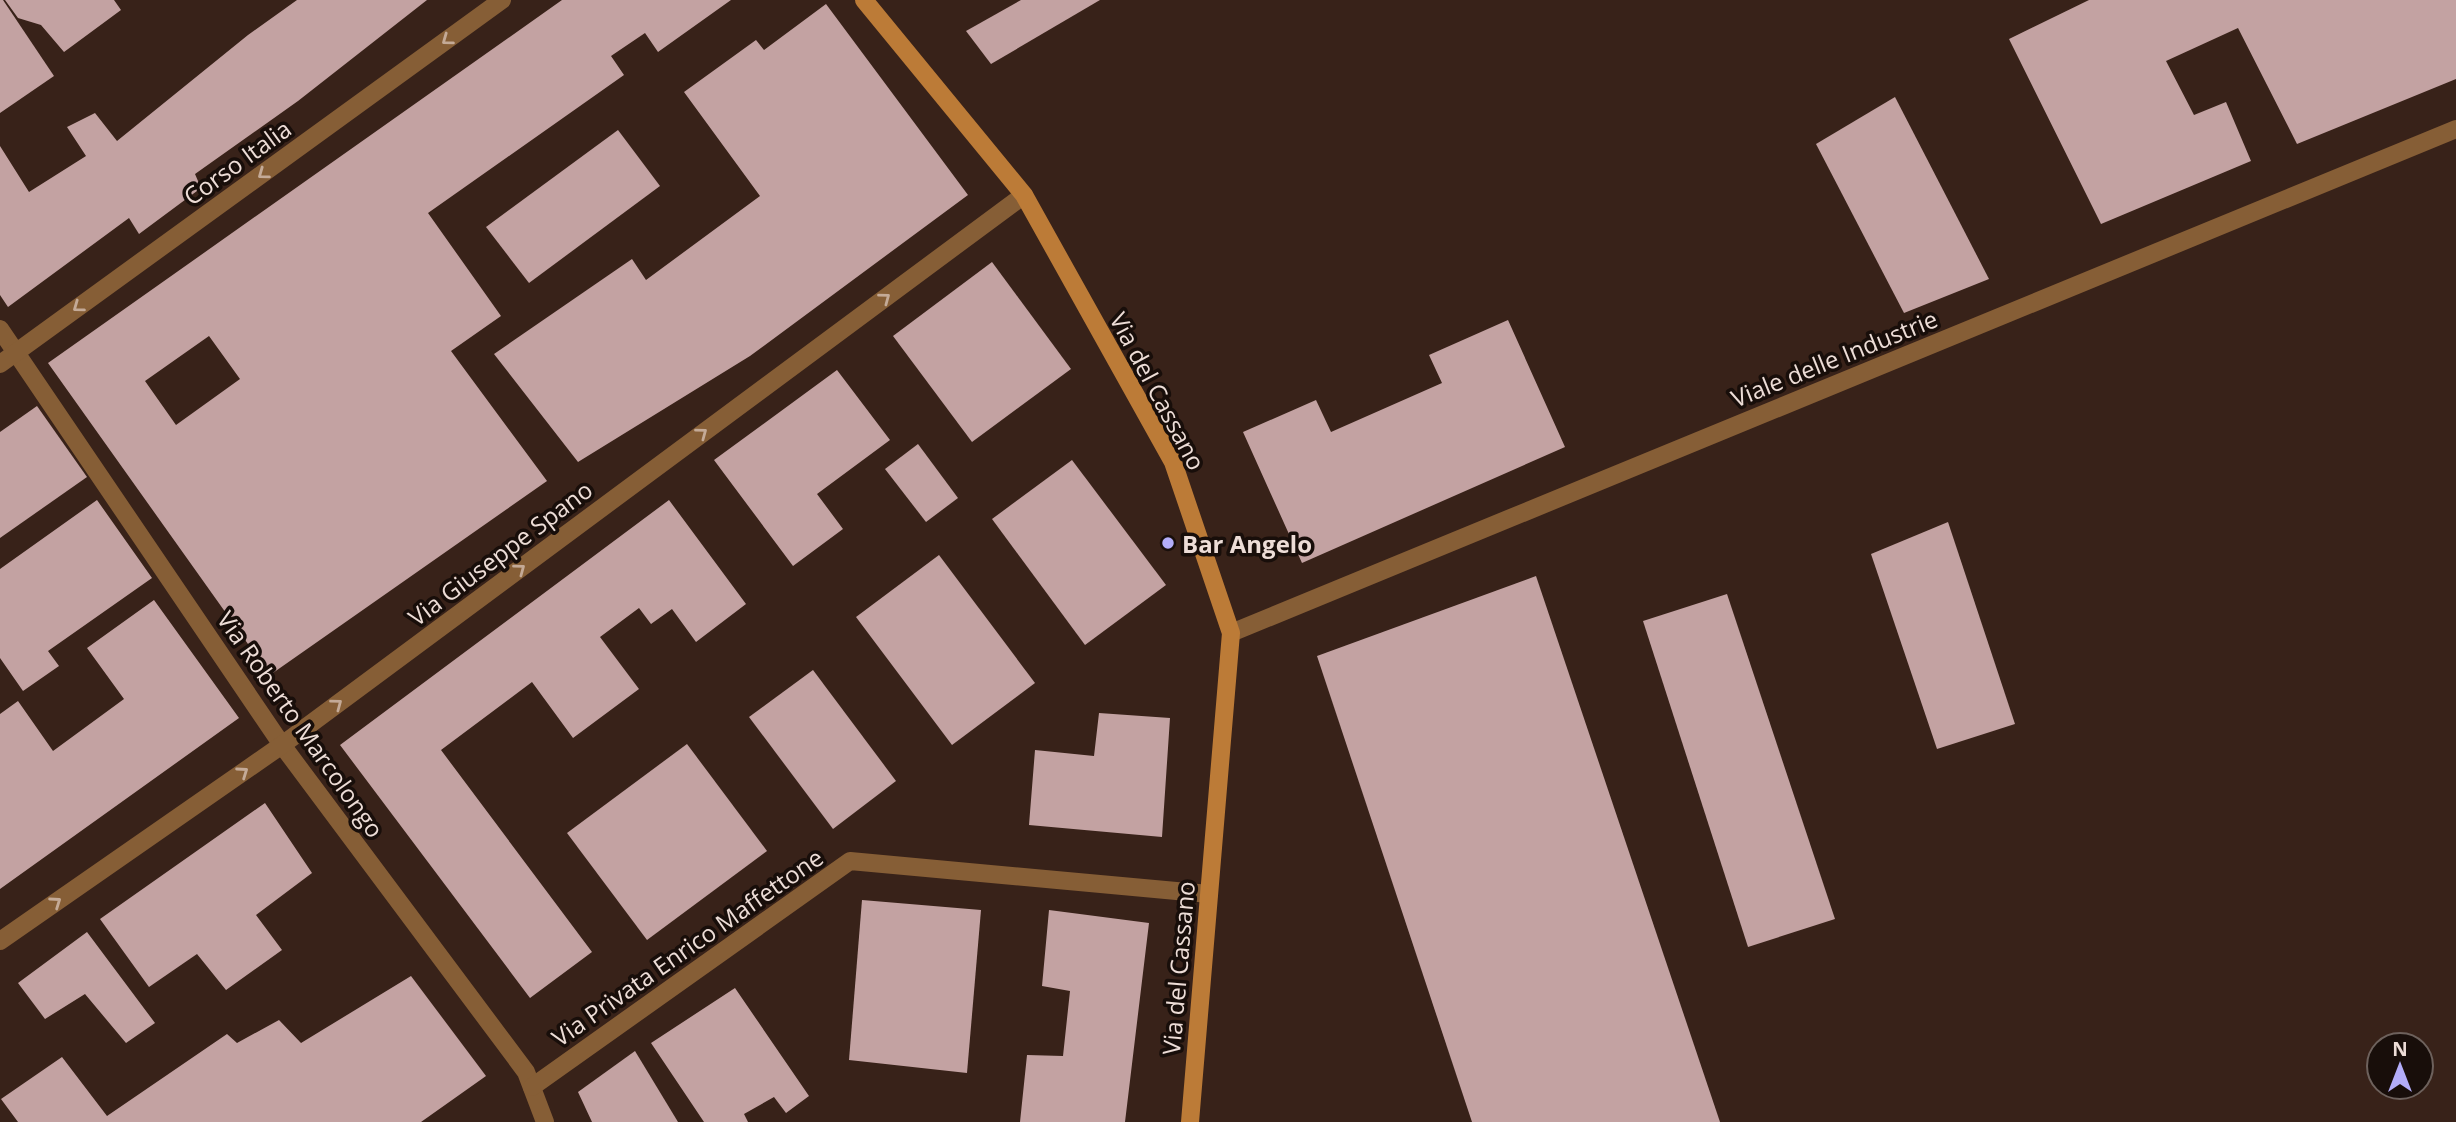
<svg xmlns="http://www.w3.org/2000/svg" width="2456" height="1122" font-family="'Open Sans',sans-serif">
<rect width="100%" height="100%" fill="#382219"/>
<g fill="#c3a2a2" fill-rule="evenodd">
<path d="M0,0H3L54,76L0,113Z"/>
<path d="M5,0H114L121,10L64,52L41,25L18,18Z"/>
<path d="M297,0H427L298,101L195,174L201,188L139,234L129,218L8,307L0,295V146L29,192L86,156L67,127L95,113L117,141L248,35Z"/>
<path d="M562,0H731L658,52L645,33L611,56L624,75L428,213L501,316L451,351L547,481L270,675L48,363ZM209,336L240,379L176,425L145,381Z"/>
<path d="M1021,0H1100L991,64L966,31Z"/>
<path d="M2089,0H2456V79L2297,144L2238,28L2166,61L2194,115L2226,102L2251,161L2101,224L2009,39Z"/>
<path d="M826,4L968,195L750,356L578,462L494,354L632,259L646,280L760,196L684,92L756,40L764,50Z"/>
<path d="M1895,97L1989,279L1904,313L1816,144Z"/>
<path d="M618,130L660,186L529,283L486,227Z"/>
<path d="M992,262L1071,369L972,442L893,336Z"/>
<path d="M1508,320L1565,447L1302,563L1243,432L1316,400L1331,432L1442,383L1429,355Z"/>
<path d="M837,370L890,440L817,494L843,529L793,566L714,460Z"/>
<path d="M37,406L87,477L0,538V432Z"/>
<path d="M918,444L958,498L926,522L885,469Z"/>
<path d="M1072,460L1166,585L1085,645L992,519Z"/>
<path d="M97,500L152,578L48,651L59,666L23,691L0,658V569Z"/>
<path d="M669,500L746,604L696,642L672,609L651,624L639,608L600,637L639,689L573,738L532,682L441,750L592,952L530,998L340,745Z"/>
<path d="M1948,522L2015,724L1937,749L1871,554Z"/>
<path d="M939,555L1035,683L952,745L856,617Z"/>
<path d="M1536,576L1720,1122H1472L1317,656Z"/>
<path d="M1727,594L1835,919L1748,947L1643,621Z"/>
<path d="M154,600L239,718L0,889V714L18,701L53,751L124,699L87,648Z"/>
<path d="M813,670L896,781L833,829L749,717Z"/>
<path d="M1099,713L1170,718L1162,837L1029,825L1035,750L1094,756Z"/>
<path d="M687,744L767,851L647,940L567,833Z"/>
<path d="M265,803L312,873L256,915L282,950L226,990L197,954L149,987L100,919Z"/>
<path d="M862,900L981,910L967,1073L849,1060Z"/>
<path d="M1049,910L1149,923L1125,1122H1020L1027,1055L1063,1056L1070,991L1042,986Z"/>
<path d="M87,932L155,1023L126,1043L85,994L45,1019L18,983Z"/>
<path d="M411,976L486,1076L421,1122H18L1,1099L62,1057L107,1116L227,1034L237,1043L279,1020L301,1043Z"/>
<path d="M735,988L809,1096L786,1113L774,1097L744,1114L748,1122H704L651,1043Z"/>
<path d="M635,1051L678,1122H592L578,1092Z"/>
</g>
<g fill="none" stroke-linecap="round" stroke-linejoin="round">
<g stroke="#865e36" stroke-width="18">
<path d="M0,329L282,745L526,1072L545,1122"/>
<path d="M0,364L502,0"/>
<path d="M1231,633L2456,129"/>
<path d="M0,941L282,745L1024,195"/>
<path d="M532,1087L850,861L1209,894"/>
</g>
<path stroke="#bc7b37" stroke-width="18" d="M864,0L1024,195L1173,462L1231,633L1190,1122"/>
</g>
<defs><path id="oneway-chevron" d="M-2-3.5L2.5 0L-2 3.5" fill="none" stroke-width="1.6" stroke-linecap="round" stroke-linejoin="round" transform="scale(1.75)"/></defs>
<g stroke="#c4aa97">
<use href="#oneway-chevron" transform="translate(447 40) rotate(144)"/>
<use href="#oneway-chevron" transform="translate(263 174) rotate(144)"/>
<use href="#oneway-chevron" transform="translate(885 298) rotate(-37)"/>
<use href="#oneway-chevron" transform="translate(78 307) rotate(144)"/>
<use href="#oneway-chevron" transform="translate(702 433) rotate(-37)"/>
<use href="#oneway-chevron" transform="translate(520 569) rotate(-37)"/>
<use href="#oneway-chevron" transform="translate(337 704) rotate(-37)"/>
<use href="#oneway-chevron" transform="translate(243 772) rotate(-35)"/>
<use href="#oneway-chevron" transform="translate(56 902) rotate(-35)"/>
</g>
<circle fill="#b3adf9" stroke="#180e0a" stroke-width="2.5" cx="1168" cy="543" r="7"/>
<g text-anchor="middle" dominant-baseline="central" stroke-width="7" stroke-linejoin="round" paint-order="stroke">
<g font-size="24" fill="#edddd7" stroke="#180e0a">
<text transform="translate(237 162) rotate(-36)">Corso Italia</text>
<text transform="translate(1834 358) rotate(-22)">Viale delle Industrie</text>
<text transform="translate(1158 391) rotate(62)">Via del Cassano</text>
<text transform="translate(500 553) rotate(-37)">Via Giuseppe Spano</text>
<text transform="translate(301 724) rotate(55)">Via Roberto Marcolongo</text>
<text transform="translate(687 947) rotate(-35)">Via Privata Enrico Maffettone</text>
<text transform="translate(1178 968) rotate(-85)">Via del Cassano</text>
</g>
<g font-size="24" font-weight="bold" fill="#edddd7" stroke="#180e0a" text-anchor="start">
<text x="1182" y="543">Bar Angelo</text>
</g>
</g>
<g transform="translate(2400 1066)"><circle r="33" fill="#180e0a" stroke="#6d615c" stroke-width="2"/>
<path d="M0-5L12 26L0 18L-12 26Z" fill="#b3adf9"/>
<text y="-10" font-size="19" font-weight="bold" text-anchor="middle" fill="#edddd7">N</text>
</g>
</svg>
